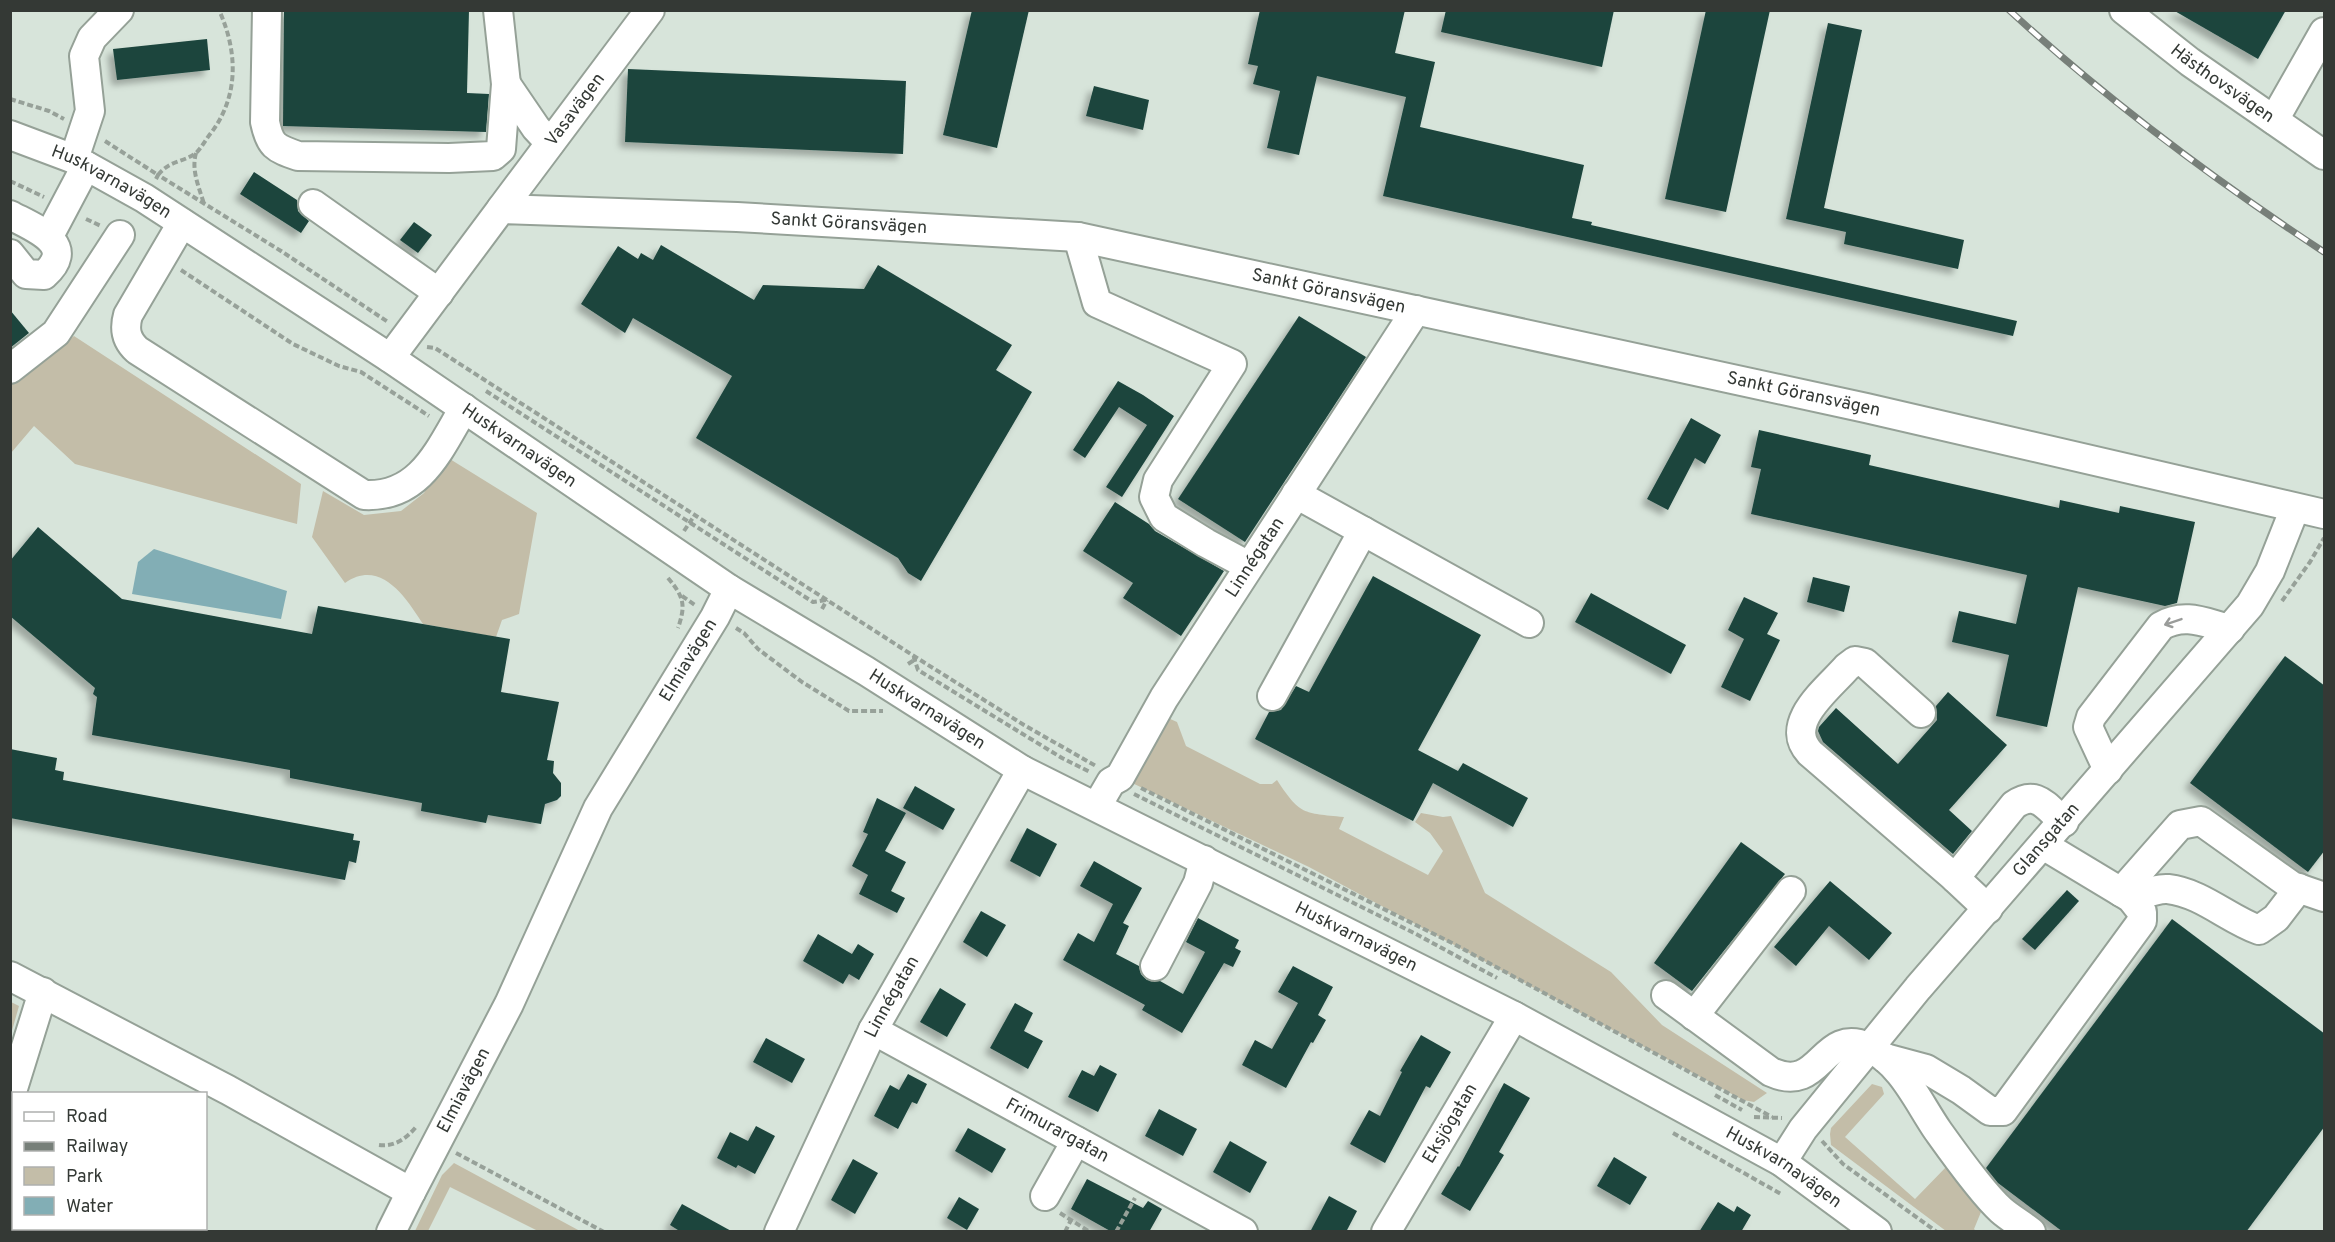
<svg xmlns="http://www.w3.org/2000/svg" width="2335" height="1242" font-family="Overpass,sans-serif">
<defs>
<filter id="shadow"><feDropShadow dx="-5.5" dy="5.5" stdDeviation="3" flood-color="#0004"/></filter>
</defs>
<rect width="100%" height="100%" fill="#d7e4da"/>
<g fill="#c3bda8">
<path d="M74,336L301,484L297,524L75,464L34,426L11,453V385Z"/>
<path d="M445,456L537,513L519,614L502,620L496,637L423,624C406,598 381,558 345,583L312,537L323,491L364,515L401,511L424,493Z"/>
<path d="M1168,718L1177,722L1186,746L1260,784H1272L1277,780C1300,815 1303,813 1344,817L1339,829L1428,875L1443,851L1430,833L1415,822L1421,813L1443,817L1451,816L1485,893L1611,972L1662,1025L1767,1093L1754,1102L1743,1100L1309,867L1130,782Z"/>
<path d="M11,1002L19,1006L11,1034Z"/>
<path d="M1872,1084L1882,1087L1884,1094L1845,1137L1915,1199L1948,1165L1981,1212L1974,1229L1976,1231H1946L1831,1145L1830,1134L1831,1128Z"/>
<path d="M454,1163L580,1231H538L450,1187L428,1231H415L442,1175Z"/>
</g>
<path fill="#82aeb5" d="M154,549L287,591L281,619L132,594L138,562Z"/>
<g fill="#1c453d" filter="url(#shadow)">
<path d="M284,10H469L467,93L489,94L486,132L283,126Z"/>
<path d="M972,10H1029L997,148L943,135Z"/>
<path d="M1260,10H1405L1395,53L1435,62L1420,127L1584,165L1572,218L1592,222L1591,225L2017,321L2013,336L1383,196L1406,97L1317,76L1299,155L1267,148L1280,91L1253,84L1258,66L1248,64Z"/>
<path d="M1446,10H1614L1602,67L1441,32Z"/>
<path d="M1706,10H1770L1726,212L1665,199Z"/>
<path d="M2173,10H2286L2258,59Z"/>
<path d="M1828,23L1862,30L1824,208L1964,240L1958,269L1844,244L1846,232L1786,219Z"/>
<path d="M207,39L210,70L117,80L113,49Z"/>
<path d="M628,69L906,81L903,154L625,142Z"/>
<path d="M1094,86L1149,100L1143,130L1086,116Z"/>
<path d="M254,172L297,200L298,211L309,221L301,233L240,194Z"/>
<path d="M414,222L432,235L418,253L400,240Z"/>
<path d="M661,245L754,300L763,285L864,289L878,265L1012,345L996,370L1032,392L921,581L908,573L898,558L696,438L732,376L633,318L625,333L581,304L618,246L638,259L641,253L653,260Z"/>
<path d="M10,310L29,333L10,348Z"/>
<path d="M1299,316L1366,357L1245,542L1178,499Z"/>
<path d="M1118,381L1143,395L1174,416L1122,497L1106,487L1147,425L1119,407L1085,458L1073,450Z"/>
<path d="M1691,418L1721,435L1705,464L1695,458L1668,510L1647,499Z"/>
<path d="M1759,430L1871,455L1869,465L2059,508L2060,500L2119,513L2120,506L2195,522L2177,603L2165,606L2078,587L2047,727L1996,716L2009,655L1952,642L1959,611L2016,624L2027,575L1751,514L1761,469L1751,467Z"/>
<path d="M1115,502L1149,524L1155,531L1224,571L1181,636L1123,598L1133,583L1083,551Z"/>
<path d="M38,527L122,599L312,634L318,606L510,639L501,692L559,702L547,760L554,761L553,773L561,783V796L557,800L545,804L541,824L488,815L486,823L421,811L422,803L290,778V770L92,735L97,697L93,694L95,688L10,616V561Z"/>
<path d="M1373,576L1481,635L1418,750L1458,771L1463,763L1528,798L1513,827L1433,783L1413,821L1255,739L1269,712L1281,710L1296,686L1309,692Z"/>
<path d="M1813,577L1850,586L1844,612L1807,602Z"/>
<path d="M1591,593L1686,645L1671,674L1575,622Z"/>
<path d="M1744,597L1778,613L1767,634L1780,640L1750,701L1721,687L1744,639L1728,630Z"/>
<path d="M2285,656L2325,686V850L2308,872L2190,783Z"/>
<path d="M1948,692L2007,745L1949,810L1972,831L1953,854L1823,742L1818,731L1819,727L1836,708L1898,764L1937,720L1936,706Z"/>
<path d="M10,749L57,758L55,770L64,772L63,780L354,834L353,840L360,841L356,863L349,861L345,880L10,818Z"/>
<path d="M915,786L955,809L943,830L903,808Z"/>
<path d="M877,798L906,813L885,851L906,862L891,891L905,898L897,913L859,894L868,875L852,866L868,834L863,832Z"/>
<path d="M1027,828L1057,844L1040,877L1010,861Z"/>
<path d="M1741,842L1785,874L1692,991L1654,963Z"/>
<path d="M1094,861L1142,888L1123,923L1129,926L1116,954L1139,966L1141,974L1147,980L1160,981L1183,994L1205,952L1186,942L1198,918L1239,940L1235,948L1241,951L1233,967L1224,963L1182,1033L1142,1010L1145,1005L1063,960L1078,933L1094,942L1113,904L1080,886Z"/>
<path d="M1830,881L1892,933L1869,960L1829,926L1796,966L1774,947Z"/>
<path d="M2067,890L2079,901L2035,950L2022,939Z"/>
<path d="M981,911L1006,925L987,957L963,942Z"/>
<path d="M2172,919L2325,1034V1126L2246,1232H2063L1998,1183L1986,1168Z"/>
<path d="M818,934L852,954L858,944L874,954L859,980L849,974L843,984L803,961Z"/>
<path d="M1293,966L1333,987L1318,1015L1326,1020L1313,1043L1311,1042L1286,1088L1242,1065L1255,1040L1272,1049L1298,1003L1278,992Z"/>
<path d="M940,988L966,1004L947,1037L920,1022Z"/>
<path d="M1015,1003L1033,1013L1024,1031L1043,1041L1028,1069L990,1048Z"/>
<path d="M1421,1035L1451,1052L1430,1088L1426,1086L1385,1163L1350,1144L1369,1110L1380,1116L1402,1072L1400,1071Z"/>
<path d="M766,1038L805,1059L792,1083L753,1062Z"/>
<path d="M1100,1065L1117,1074L1098,1112L1068,1097L1082,1070L1094,1076Z"/>
<path d="M908,1074L927,1084L917,1104L912,1102L898,1129L874,1116L890,1085L899,1090Z"/>
<path d="M1504,1083L1530,1098L1499,1152L1504,1155L1470,1211L1441,1194L1458,1166L1459,1167Z"/>
<path d="M1159,1109L1197,1129L1183,1156L1145,1136Z"/>
<path d="M756,1126L775,1136L755,1174L738,1165L736,1168L717,1158L730,1132L748,1141Z"/>
<path d="M968,1128L1006,1149L992,1173L955,1151Z"/>
<path d="M1230,1141L1267,1162L1250,1193L1213,1172Z"/>
<path d="M1614,1157L1647,1177L1630,1205L1597,1186Z"/>
<path d="M853,1159L878,1173L855,1214L831,1200Z"/>
<path d="M1087,1179L1143,1208L1148,1201L1162,1209L1149,1232H1112L1071,1209Z"/>
<path d="M1329,1196L1357,1211L1346,1232H1310Z"/>
<path d="M959,1197L979,1209L967,1230L947,1218Z"/>
<path d="M1718,1202L1734,1212L1737,1206L1751,1215L1741,1232H1699Z"/>
<path d="M682,1204L733,1232H681L670,1225Z"/>
</g>
<g fill="none" stroke-linecap="round" stroke-linejoin="round">
<defs>
<g id="minor">
<path d="M267,10L265,122C270,146 275,148 298,156L449,158L493,156L501,149L506,84L498,10"/>
<path id="s1" d="M2124,10L2190,62L2324,155"/>
<path d="M506,84L536,128L550,143"/>
<path d="M2274,120L2324,32"/>
<path id="s2" d="M10,135L74,159L144,198L390,358L729,589L866,671L1022,770L1514,1016L1782,1162L1877,1232"/>
<path d="M74,159L90,111L84,56L92,38L119,10"/>
<path d="M313,204L439,293"/>
<path id="s3" d="M501,209L650,10"/>
<path d="M10,215C34,228 79,244 44,275L26,274L10,254"/>
<path d="M182,223L128,315C124,329 126,340 137,350L364,495C420,498 439,450 464,408"/>
<path d="M49,236L86,166"/>
<path d="M1078,237L1097,303L1232,364L1158,480L1154,497L1164,517L1206,543L1249,566"/>
<path id="s4" d="M390,358L501,209L737,217L1078,237L1866,408L2324,514"/>
<path d="M10,369L56,333L120,235"/>
<path d="M1296,494L1529,623"/>
<path d="M1272,696L1363,531"/>
<path d="M1921,713L1865,663L1855,661L1847,667C1828,689 1782,723 1810,753L1955,878L1988,909"/>
<path d="M2108,770L2088,727L2091,717L2161,626C2185,612 2205,623 2230,629"/>
<path id="s5" d="M1097,806L1111,782L1120,777L1164,698L1416,310"/>
<path d="M1955,878L2014,805C2037,789 2046,807 2064,822"/>
<path d="M2121,892L2180,825L2201,821L2292,886L2324,897"/>
<path d="M2131,898C2142,895 2157,888 2168,889C2202,893 2228,919 2259,930L2276,918L2299,888"/>
<path d="M1155,966L1198,883L1204,860"/>
<path id="s6" d="M10,976L228,1090L411,1192L509,1004L598,808L715,617L729,589"/>
<path d="M1666,995L1771,1072C1822,1095 1821,1026 1868,1047C1902,1063 1918,1102 1938,1131C1953,1152 1982,1193 2001,1210C2010,1218 2021,1224 2031,1232"/>
<path d="M1694,1016L1791,891"/>
<path id="s7" d="M873,1030L1243,1232"/>
<path d="M1885,1058L1926,1069L1961,1090L1990,1111H2003L2142,921V912L2131,898L2043,845"/>
<path d="M10,1098L43,992"/>
<path id="s8" d="M1782,1162L1803,1129L1918,988L2250,605L2270,571L2295,508"/>
<path d="M1045,1196L1076,1141"/>
<path d="M391,1232L411,1192"/>
<path id="s9" d="M779,1232L873,1030L1022,770"/>
<path id="s10" d="M1386,1232L1514,1016"/>
</g>
</defs>
<use href="#minor" stroke="#95a197" stroke-width="32"/>
<g stroke="#97a199" stroke-width="4" stroke-dasharray="6 3" stroke-linecap="butt">
<path d="M10,99L49,111L64,119"/>
<path d="M105,141L158,175C171,159 184,163 197,152C202,147 206,139 211,133C239,96 238,52 219,10"/>
<path d="M196,153C191,170 199,187 204,204"/>
<path d="M156,179L158,175L281,251L388,322"/>
<path d="M10,181L44,197"/>
<path d="M86,219L101,226"/>
<path d="M181,270L293,344L339,366L361,372L429,416"/>
<path d="M427,347L435,348L917,658L1024,725L1096,766"/>
<path d="M486,391L813,602L826,600"/>
<path d="M684,531L694,516"/>
<path d="M668,578C684,597 686,605 678,628"/>
<path d="M682,596L695,605"/>
<path d="M2282,601L2310,562L2324,538"/>
<path d="M822,609L827,600"/>
<path d="M736,628L744,633L758,649L802,682L849,711H883"/>
<path d="M916,658H914L918,670L1062,758L1090,772"/>
<path d="M908,664L916,659"/>
<path d="M1141,788L1452,943L1772,1117"/>
<path d="M1134,794L1416,934L1497,978"/>
<path d="M1715,1095L1742,1110"/>
<path d="M1754,1117L1782,1118"/>
<path d="M1673,1133L1781,1194"/>
<path d="M1822,1141L1843,1164L1937,1232"/>
<path d="M379,1145C394,1147 406,1139 416,1127"/>
<path d="M456,1153L604,1232"/>
<path d="M1060,1213L1090,1232"/>
<path d="M1065,1232L1071,1220"/>
<path d="M1116,1232L1135,1198"/>
</g>
<use href="#minor" stroke="#fff" stroke-width="28"/>
<defs>
<path id="rail" d="M2009,10C2107,100 2213,179 2324,252"/>
</defs>
<use href="#rail" stroke="#777f79" stroke-width="7"/>
<use href="#rail" stroke="#fff" stroke-width="4.5" stroke-dasharray="14" stroke-linecap="butt"/>
</g>
<defs><path id="oneway-shaft" d="M-6 0H5M1.5-3L5.5 0L1.5 3" fill="none" stroke-width="1.6" stroke-linecap="round" stroke-linejoin="round" transform="scale(1.5)"/></defs>
<use stroke="#9a9c9a" href="#oneway-shaft" transform="translate(2173 622) rotate(161)"/>
<g text-anchor="middle" dominant-baseline="central" stroke-width="6" stroke-linejoin="round" paint-order="stroke">
<g font-size="18" fill="#343935" stroke="#fff">
<text stroke="none"><textPath href="#s1" startOffset="123">Hästhovsvägen</textPath></text>
<text stroke="none"><textPath href="#s3" startOffset="124">Vasavägen</textPath></text>
<text stroke="none"><textPath href="#s2" startOffset="112">Huskvarnavägen</textPath></text>
<text stroke="none"><textPath href="#s4" startOffset="534">Sankt Göransvägen</textPath></text>
<text stroke="none"><textPath href="#s4" startOffset="1020">Sankt Göransvägen</textPath></text>
<text stroke="none"><textPath href="#s4" startOffset="1506">Sankt Göransvägen</textPath></text>
<text stroke="none"><textPath href="#s2" startOffset="598">Huskvarnavägen</textPath></text>
<text stroke="none"><textPath href="#s5" startOffset="296">Linnégatan</textPath></text>
<text stroke="none"><textPath href="#s6" startOffset="1056">Elmiavägen</textPath></text>
<text stroke="none"><textPath href="#s2" startOffset="1084">Huskvarnavägen</textPath></text>
<text stroke="none"><textPath href="#s8" startOffset="417">Glansgatan</textPath></text>
<text stroke="none"><textPath href="#s2" startOffset="1570">Huskvarnavägen</textPath></text>
<text stroke="none"><textPath href="#s9" startOffset="261">Linnégatan</textPath></text>
<text stroke="none"><textPath href="#s6" startOffset="570">Elmiavägen</textPath></text>
<text stroke="none"><textPath href="#s10" startOffset="126">Eksjögatan</textPath></text>
<text stroke="none"><textPath href="#s7" startOffset="210">Frimurargatan</textPath></text>
<text stroke="none"><textPath href="#s2" startOffset="2056">Huskvarnavägen</textPath></text>
</g>
</g>
<rect width="2335" height="1242" fill="none" stroke="#343935" stroke-width="24"/>
<rect x="12" y="1092" width="195" height="138" fill="#ffffff" stroke="#aeb0ae" stroke-width="1.5"/>
<rect x="24" y="1112" width="30" height="9" fill="#ffffff" stroke="#aeb0ae" stroke-width="1.5"/>
<text x="66" y="1122" font-size="18" fill="#343935">Road</text>
<rect x="24" y="1142" width="30" height="9" fill="#777f79" stroke="#aeb0ae" stroke-width="1.5"/>
<text x="66" y="1152" font-size="18" fill="#343935">Railway</text>
<rect x="24" y="1167" width="30" height="18" fill="#c3bda8" stroke="#aeb0ae" stroke-width="1.5"/>
<text x="66" y="1182" font-size="18" fill="#343935">Park</text>
<rect x="24" y="1197" width="30" height="18" fill="#82aeb5" stroke="#aeb0ae" stroke-width="1.5"/>
<text x="66" y="1212" font-size="18" fill="#343935">Water</text>
</svg>
